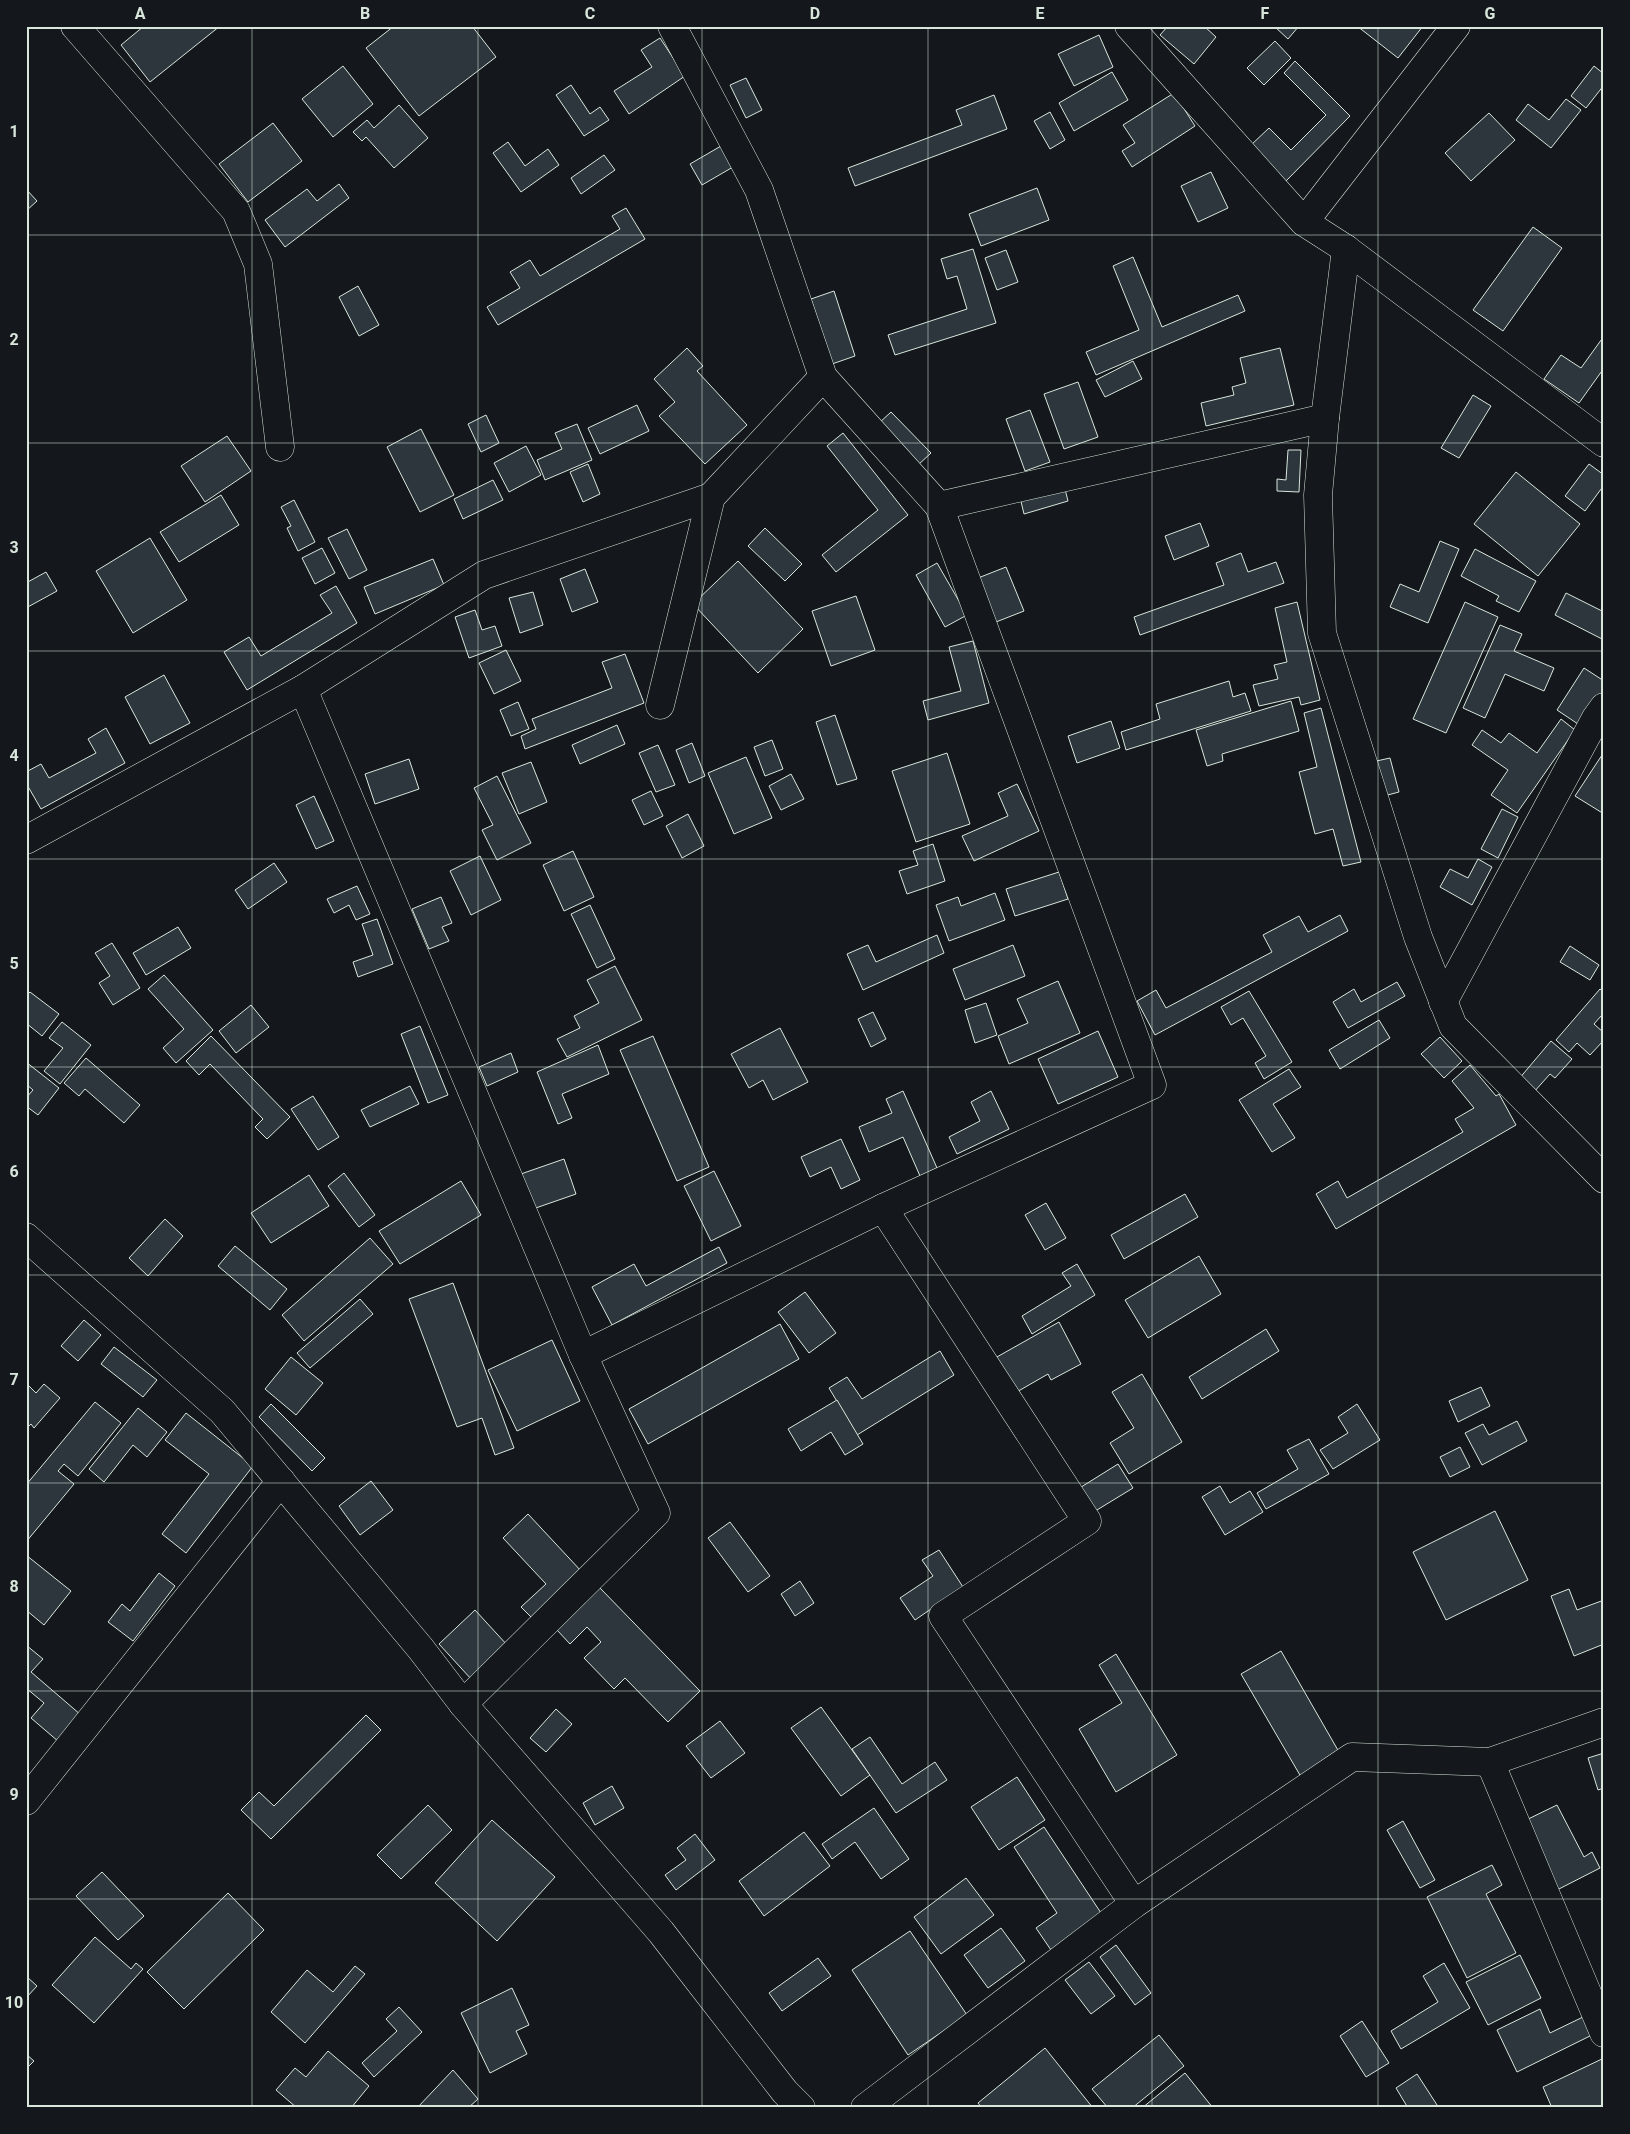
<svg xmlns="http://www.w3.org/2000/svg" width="1630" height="2134" font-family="Roboto,sans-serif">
<rect width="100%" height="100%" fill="#14181c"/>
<g fill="#2c363c" stroke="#d8e6dc">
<path d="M144,26H220L150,82L121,45Z"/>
<path d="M394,26H472L496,57L419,116L366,48Z"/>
<path d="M1168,26H1204L1216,37L1194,64L1160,35Z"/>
<path d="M1274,26H1299L1288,39Z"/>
<path d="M1357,26H1423L1398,58Z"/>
<path d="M1099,35L1113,67L1074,86L1058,54Z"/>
<path d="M660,38L685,76L629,114L614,91L652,67L641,50Z"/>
<path d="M1275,41L1291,58L1264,85L1247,68Z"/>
<path d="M1295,61L1350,116L1286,181L1250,146L1269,128L1291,150L1326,115L1284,73Z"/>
<path d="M343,66L373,104L333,137L302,99Z"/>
<path d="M1594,66L1604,74V85L1586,108L1571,96Z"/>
<path d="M1112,72L1128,100L1074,131L1059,103Z"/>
<path d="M746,78L762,110L746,118L730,85Z"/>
<path d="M571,85L590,114L600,107L609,120L584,136L556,95Z"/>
<path d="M1174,93L1195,126L1132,167L1122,151L1135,143L1123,125Z"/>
<path d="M994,95L1007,129L855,186L848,168L962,125L956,110Z"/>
<path d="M1566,99L1581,110L1551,148L1516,120L1528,104L1549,120Z"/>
<path d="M399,105L428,138L394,168L366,137L362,141L353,132L367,120L374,128Z"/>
<path d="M1050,112L1065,140L1050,149L1034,121Z"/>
<path d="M1489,113L1515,140L1471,181L1445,153Z"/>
<path d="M273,123L302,161L248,202L219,164Z"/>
<path d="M508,142L525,166L548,149L559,165L521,192L493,153Z"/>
<path d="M721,146L733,167L702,185L690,164Z"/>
<path d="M604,155L615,170L581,194L571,178Z"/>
<path d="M1211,172L1228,208L1198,222L1181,186Z"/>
<path d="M339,184L349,198L285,247L265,220L307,189L317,201Z"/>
<path d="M1037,188L1049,220L981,246L969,214Z"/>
<path d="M26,189L37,201L26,211Z"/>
<path d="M626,208L645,239L498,325L487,307L520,288L510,272L530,260L540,276L620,229L612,216Z"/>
<path d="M1533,227L1562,248L1503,331L1473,310Z"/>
<path d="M973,249L996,323L895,355L888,335L967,309L957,276L947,279L941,259Z"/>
<path d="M1006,250L1018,282L997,290L985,258Z"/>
<path d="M1133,257L1162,327L1238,295L1245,311L1096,375L1086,352L1139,330L1113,266Z"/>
<path d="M358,286L379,325L359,336L339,297Z"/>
<path d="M834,291L855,356L832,364L811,299Z"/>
<path d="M1604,336V368L1579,403L1544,379L1561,355L1581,368Z"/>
<path d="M687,348L703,366L697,371L747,425L705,464L659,416L675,402L654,379Z"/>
<path d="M1280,348L1294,405L1206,426L1201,403L1234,395L1232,387L1246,383L1240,358Z"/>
<path d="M1133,361L1142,379L1105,397L1096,380Z"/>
<path d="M1078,382L1098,437L1064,449L1044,394Z"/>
<path d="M1473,395L1491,406L1459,458L1441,448Z"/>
<path d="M637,405L649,431L600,454L588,428Z"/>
<path d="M1030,410L1050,462L1025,471L1006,419Z"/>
<path d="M891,412L931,453L918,465L878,424Z"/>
<path d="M486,415L499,443L481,452L468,424Z"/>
<path d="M577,424L592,460L545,480L537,460L562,449L555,433Z"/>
<path d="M421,429L454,495L420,512L387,447Z"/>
<path d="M843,433L908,515L836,572L822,555L878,510L827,446Z"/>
<path d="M227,436L251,471L205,502L181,466Z"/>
<path d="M526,446L541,475L509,492L494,463Z"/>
<path d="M1288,450H1301L1299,492L1277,491V479L1286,480Z"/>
<path d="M588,464L600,494L583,502L570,472Z"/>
<path d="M1589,464L1604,475V485L1585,511L1565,496Z"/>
<path d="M1516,472L1580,524L1538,576L1474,524Z"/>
<path d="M493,480L503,500L463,519L454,499Z"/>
<path d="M1063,481L1068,501L1024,514L1019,493Z"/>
<path d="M221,495L239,525L179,562L160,532Z"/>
<path d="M294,500L315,542L298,551L287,528L291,526L281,507Z"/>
<path d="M1200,523L1209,546L1174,560L1165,536Z"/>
<path d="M765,528L802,564L785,581L748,546Z"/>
<path d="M347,529L367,570L349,579L328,538Z"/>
<path d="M150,538L187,600L133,633L96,571Z"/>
<path d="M1440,541L1459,549L1428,623L1390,607L1400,584L1419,592Z"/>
<path d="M322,548L335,573L315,584L302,558Z"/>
<path d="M1475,549L1536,581L1519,612L1496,601L1499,596L1461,576Z"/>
<path d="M1241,553L1248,572L1276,562L1284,583L1140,635L1134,617L1224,585L1216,563Z"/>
<path d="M433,559L444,585L375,614L364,587Z"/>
<path d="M738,561L803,629L758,673L693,604Z"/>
<path d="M937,563L967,615L945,627L916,575Z"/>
<path d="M1006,567L1024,611L996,622L978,578Z"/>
<path d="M585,569L598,602L572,612L560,579Z"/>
<path d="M46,572L57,591L26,608V583Z"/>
<path d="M336,586L357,623L247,690L224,652L249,637L261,656L332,613L320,595Z"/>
<path d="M533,592L543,625L520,633L509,598Z"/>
<path d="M1566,593L1604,612V640L1555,615Z"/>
<path d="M856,596L875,650L831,666L812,611Z"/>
<path d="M1297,602L1320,700L1301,705L1299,697L1259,706L1253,685L1278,679L1274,665L1287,662L1275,608Z"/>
<path d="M1465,602L1498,617L1446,733L1413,719Z"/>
<path d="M475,610L482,630L495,626L502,646L469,658L455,617Z"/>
<path d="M1500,625L1522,634L1514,651L1554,668L1544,691L1505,674L1485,718L1463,708Z"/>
<path d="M973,641L989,703L928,720L923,701L961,691L949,647Z"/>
<path d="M506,650L521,681L494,694L479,663Z"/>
<path d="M625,654L644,703L525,749L521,736L536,729L532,719L612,688L602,662Z"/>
<path d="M1584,668L1604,681V690L1581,726L1557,710Z"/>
<path d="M164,675L190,723L150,744L125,697Z"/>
<path d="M1229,681L1233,697L1245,693L1251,711L1126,750L1121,732L1160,719L1156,704Z"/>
<path d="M1291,701L1299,731L1222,754L1223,761L1207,766L1196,730Z"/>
<path d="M518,702L529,729L511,736L500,710Z"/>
<path d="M1321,708L1361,862L1343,866L1333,829L1315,834L1299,772L1317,767L1304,713Z"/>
<path d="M835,715L857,779L837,785L816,722Z"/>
<path d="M1561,719L1575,730L1517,813L1491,795L1508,770L1472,745L1482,730L1501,743L1509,733L1537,753Z"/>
<path d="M1111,721L1120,748L1077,763L1068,736Z"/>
<path d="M617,725L625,744L580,764L572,745Z"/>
<path d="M106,728L125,763L41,809L26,783V772L41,764L49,778L96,753L88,739Z"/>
<path d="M772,740L783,769L765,776L754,747Z"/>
<path d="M692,743L705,776L689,783L676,750Z"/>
<path d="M658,745L675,785L656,792L639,753Z"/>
<path d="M1604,752V814L1575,796Z"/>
<path d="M947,753L970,824L916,842L892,771Z"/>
<path d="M746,757L772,818L734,834L708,773Z"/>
<path d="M1390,758L1399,792L1380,797L1372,762Z"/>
<path d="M409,759L419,789L375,804L365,774Z"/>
<path d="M531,762L547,802L519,814L502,773Z"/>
<path d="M791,774L804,799L781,810L769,786Z"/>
<path d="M497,776L531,843L497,860L482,830L493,825L474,788Z"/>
<path d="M1017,784L1039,831L974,861L962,836L1008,816L998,793Z"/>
<path d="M651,791L663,816L644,825L632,800Z"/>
<path d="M314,796L334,841L316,849L296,805Z"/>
<path d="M1502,809L1518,817L1498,858L1481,849Z"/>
<path d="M688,814L704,846L682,858L666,826Z"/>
<path d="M933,844L945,881L907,894L899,871L918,865L913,851Z"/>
<path d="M573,851L594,897L564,911L543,865Z"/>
<path d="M480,856L501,900L471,915L450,871Z"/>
<path d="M1478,859L1492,867L1472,905L1440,887L1450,869L1468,878Z"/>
<path d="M274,863L287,882L248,909L235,890Z"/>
<path d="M1059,872L1068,899L1015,916L1006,889Z"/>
<path d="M357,886L370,914L356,920L349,905L334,913L327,899Z"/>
<path d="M995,893L1005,920L949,941L936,905L958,897L961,906Z"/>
<path d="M441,897L452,923L442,927L449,941L429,949L412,909Z"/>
<path d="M590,905L615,959L597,968L571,914Z"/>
<path d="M1340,915L1348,931L1155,1035L1137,1001L1156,990L1166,1008L1272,952L1263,935L1299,916L1308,932Z"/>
<path d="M377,919L393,964L358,977L353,962L373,955L362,924Z"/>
<path d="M178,927L191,948L146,975L133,953Z"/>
<path d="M937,935L944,953L863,990L847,954L868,945L876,962Z"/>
<path d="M112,943L140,988L113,1005L99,983L110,976L95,953Z"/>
<path d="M1013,945L1025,976L965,1000L953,969Z"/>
<path d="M1570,946L1599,965L1590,980L1560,962Z"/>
<path d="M615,966L642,1020L567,1057L557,1039L580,1028L574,1016L599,1003L587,980Z"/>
<path d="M164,975L213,1030L176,1063L163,1048L184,1029L148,989Z"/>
<path d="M1058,981L1080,1033L1009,1064L998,1036L1028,1023L1017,999Z"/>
<path d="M1397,982L1405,996L1348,1028L1333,1002L1354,989L1361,1002Z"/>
<path d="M1600,989L1604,992V1018L1601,1016L1594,1024L1604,1033V1040L1590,1055L1577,1043L1569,1052L1556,1040Z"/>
<path d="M1249,991L1292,1062L1264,1079L1255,1063L1266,1056L1243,1018L1231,1025L1221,1007Z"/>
<path d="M30,992L59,1014L42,1036L26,1023V996Z"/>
<path d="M986,1003L997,1035L975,1043L965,1010Z"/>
<path d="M251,1005L269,1027L236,1053L219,1031Z"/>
<path d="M873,1012L886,1039L871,1047L858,1019Z"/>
<path d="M1379,1020L1390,1038L1340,1069L1329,1050Z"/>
<path d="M62,1022L91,1045L60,1084L44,1071L63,1048L49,1038Z"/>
<path d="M420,1026L448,1095L428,1103L401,1034Z"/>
<path d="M780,1028L808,1082L773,1100L763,1080L749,1088L731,1054Z"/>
<path d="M1098,1031L1118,1077L1058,1104L1038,1059Z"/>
<path d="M211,1036L290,1117L267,1139L255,1127L263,1119L210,1064L199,1075L186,1061Z"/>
<path d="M653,1036L709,1167L677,1181L620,1050Z"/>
<path d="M1440,1037L1462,1061L1444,1078L1421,1054Z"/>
<path d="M1551,1041L1572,1059L1555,1078L1550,1074L1533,1093L1518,1080Z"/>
<path d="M598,1045L609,1074L562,1094L572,1118L558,1124L537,1072Z"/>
<path d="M511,1053L518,1072L487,1086L479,1067Z"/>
<path d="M86,1058L140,1105L124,1123L85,1089L79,1096L64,1083Z"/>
<path d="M26,1062L59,1088L38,1115L26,1106V1098L33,1090L26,1084Z"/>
<path d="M1470,1065L1496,1096L1499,1094L1516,1125L1336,1229L1316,1194L1338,1181L1347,1198L1463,1132L1455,1119L1474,1108L1452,1081Z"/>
<path d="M1289,1069L1301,1087L1273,1104L1295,1138L1272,1152L1239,1100Z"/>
<path d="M410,1086L419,1104L370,1127L361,1110Z"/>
<path d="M903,1091L937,1168L920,1176L903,1137L869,1152L859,1127L892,1113L886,1099Z"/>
<path d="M991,1091L1009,1129L957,1154L949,1137L980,1121L971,1102Z"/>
<path d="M313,1096L339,1137L318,1150L291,1109Z"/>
<path d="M841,1139L860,1180L841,1189L831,1167L810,1177L801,1157Z"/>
<path d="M564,1159L576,1194L530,1210L518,1175Z"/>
<path d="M714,1171L741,1226L711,1241L684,1186Z"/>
<path d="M344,1173L375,1215L359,1227L328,1186Z"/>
<path d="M309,1175L329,1206L271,1243L251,1213Z"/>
<path d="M461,1181L481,1215L400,1264L379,1231Z"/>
<path d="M1185,1194L1198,1217L1124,1259L1111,1235Z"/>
<path d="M1046,1203L1066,1238L1045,1250L1025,1215Z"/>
<path d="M165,1219L183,1236L148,1276L129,1258Z"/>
<path d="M370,1238L393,1264L304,1341L282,1315Z"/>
<path d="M235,1246L287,1289L270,1310L218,1266Z"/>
<path d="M719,1247L727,1263L612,1325L592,1287L634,1264L646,1286Z"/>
<path d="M1199,1256L1221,1294L1148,1338L1125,1300Z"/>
<path d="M1077,1264L1095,1295L1032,1334L1022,1316L1071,1286L1062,1273Z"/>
<path d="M453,1283L514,1448L495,1455L482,1418L457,1427L409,1299Z"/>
<path d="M805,1292L836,1333L809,1353L778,1312Z"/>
<path d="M360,1299L373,1314L310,1368L297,1353Z"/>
<path d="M84,1320L101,1335L78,1361L61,1346Z"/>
<path d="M1059,1322L1081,1364L1051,1380L1048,1374L1008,1397L988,1362Z"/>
<path d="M780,1324L799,1359L648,1444L629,1409Z"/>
<path d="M1266,1329L1279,1351L1202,1399L1189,1377Z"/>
<path d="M552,1340L580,1401L517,1431L488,1370Z"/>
<path d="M114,1347L157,1380L143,1397L101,1364Z"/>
<path d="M940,1351L954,1375L857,1435L829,1388L847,1377L862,1399Z"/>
<path d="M291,1357L323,1383L296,1415L265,1389Z"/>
<path d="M1142,1374L1182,1442L1129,1474L1110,1443L1134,1428L1112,1392Z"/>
<path d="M26,1383L36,1393L44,1384L60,1398L34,1428L31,1424L26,1429Z"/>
<path d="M1481,1387L1490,1406L1458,1422L1449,1401Z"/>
<path d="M837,1400L863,1444L845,1455L831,1432L801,1451L788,1429Z"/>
<path d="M95,1402L121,1423L78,1476L64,1464L58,1471L74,1484L26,1542V1485Z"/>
<path d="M271,1404L325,1458L312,1471L259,1417Z"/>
<path d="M1357,1404L1380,1440L1333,1469L1320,1450L1348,1433L1338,1417Z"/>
<path d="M138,1408L167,1432L147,1457L133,1445L104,1482L89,1469Z"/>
<path d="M186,1413L253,1466L186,1553L162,1534L209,1474L165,1440Z"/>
<path d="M1517,1421L1527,1441L1482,1465L1465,1433L1483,1424L1489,1435Z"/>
<path d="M1309,1439L1329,1474L1266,1509L1257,1493L1298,1469L1287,1450Z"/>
<path d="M1460,1447L1470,1467L1450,1477L1440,1457Z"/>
<path d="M1118,1464L1133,1488L1092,1513L1078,1489Z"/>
<path d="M371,1481L393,1510L360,1535L339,1506Z"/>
<path d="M1220,1486L1230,1503L1250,1491L1263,1512L1225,1535L1202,1497Z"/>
<path d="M1495,1511L1528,1580L1446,1620L1413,1552Z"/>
<path d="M528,1514L582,1572L533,1619L521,1607L546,1584L503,1538Z"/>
<path d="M730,1522L770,1576L748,1592L708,1538Z"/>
<path d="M939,1550L963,1587L915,1620L900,1598L933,1576L922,1560Z"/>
<path d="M26,1555L71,1591L44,1625L26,1610Z"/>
<path d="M159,1573L175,1586L133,1641L108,1622L122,1604L130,1611Z"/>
<path d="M800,1581L814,1603L795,1616L781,1594Z"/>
<path d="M600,1588L700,1691L668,1722L625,1678L614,1689L584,1658L601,1642L587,1627L570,1644L557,1630Z"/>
<path d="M1569,1589L1577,1610L1604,1600V1644L1574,1656L1551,1596Z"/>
<path d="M475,1610L508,1646L472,1680L439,1644Z"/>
<path d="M26,1645L43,1659L31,1672L81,1715L59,1742L31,1718L44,1703L26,1688Z"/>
<path d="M1281,1651L1343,1759L1304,1782L1241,1674Z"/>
<path d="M1116,1654L1177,1755L1116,1792L1079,1729L1122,1703L1099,1665Z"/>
<path d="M821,1707L870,1775L841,1796L791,1728Z"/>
<path d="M556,1709L572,1724L546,1752L530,1738Z"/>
<path d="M366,1715L381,1730L271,1839L241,1810L259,1792L274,1806Z"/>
<path d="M720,1721L745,1753L711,1778L686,1746Z"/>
<path d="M870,1737L902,1784L935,1762L947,1780L896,1813L852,1749Z"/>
<path d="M1604,1753V1788L1598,1790L1588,1758Z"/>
<path d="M1017,1777L1045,1820L999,1850L971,1807Z"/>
<path d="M612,1786L624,1808L595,1825L583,1803Z"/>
<path d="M428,1805L452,1830L401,1879L377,1855Z"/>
<path d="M1557,1805L1584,1857L1592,1852L1600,1868L1555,1891L1520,1823Z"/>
<path d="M874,1808L909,1859L881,1879L855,1842L832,1859L822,1844Z"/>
<path d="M492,1820L555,1877L497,1941L435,1883Z"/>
<path d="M1403,1821L1435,1880L1420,1888L1387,1830Z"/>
<path d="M1044,1827L1103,1916L1051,1950L1036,1928L1057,1913L1014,1847Z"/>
<path d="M804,1832L830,1866L764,1916L739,1881Z"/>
<path d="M695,1834L715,1860L676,1890L665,1875L686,1860L677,1848Z"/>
<path d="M1492,1865L1502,1885L1486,1894L1516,1953L1467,1978L1427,1897Z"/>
<path d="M102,1872L144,1916L118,1940L76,1896Z"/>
<path d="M966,1878L994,1915L941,1954L914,1917Z"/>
<path d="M228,1893L264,1930L184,2009L147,1972Z"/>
<path d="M1001,1928L1025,1961L988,1988L964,1955Z"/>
<path d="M910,1931L967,2015L908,2055L852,1970Z"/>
<path d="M95,1937L131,1969L136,1963L143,1969L94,2023L52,1985Z"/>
<path d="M1116,1945L1151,1993L1135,2005L1100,1957Z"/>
<path d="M1520,1955L1541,1998L1488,2025L1466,1982Z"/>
<path d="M818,1958L831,1976L782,2011L769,1993Z"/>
<path d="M1089,1962L1115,1996L1091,2014L1065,1980Z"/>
<path d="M1444,1963L1470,2008L1401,2049L1391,2031L1438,2002L1423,1976Z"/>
<path d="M355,1966L365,1974L305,2043L271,2012L307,1970L333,1992Z"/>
<path d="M26,1976L37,1986L26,1998Z"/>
<path d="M512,1988L529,2025L516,2031L527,2054L490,2073L461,2013Z"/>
<path d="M399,2007L422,2032L374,2077L362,2063L397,2031L386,2019Z"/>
<path d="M1540,2009L1550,2033L1583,2017L1592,2035L1517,2072L1497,2030Z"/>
<path d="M1362,2021L1389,2063L1366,2077L1340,2036Z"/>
<path d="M1159,2035L1184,2066L1132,2108H1108L1092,2089Z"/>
<path d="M1045,2048L1093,2108H982L978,2103Z"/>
<path d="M328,2051L369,2086L351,2108H297L276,2090L295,2068L306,2077Z"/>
<path d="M26,2054L34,2061L26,2069Z"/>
<path d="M1604,2058V2108H1552L1543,2087Z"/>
<path d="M453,2070L478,2099L468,2108H417Z"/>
<path d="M1185,2073L1213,2108H1142Z"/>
<path d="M1417,2074L1439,2108H1408L1396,2088Z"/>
</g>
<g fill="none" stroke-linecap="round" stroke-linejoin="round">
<defs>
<g id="minor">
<path d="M75,26L236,211L258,264L280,447"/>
<path d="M1129,26L1304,222L1346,249L1604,443"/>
<path d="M1304,222L1456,26"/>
<path d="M1346,249L1325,418L1318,495L1322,633L1418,937L1453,1026L1604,1179"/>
<path d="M939,506L1325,418"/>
<path d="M303,689L484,575L711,497"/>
<path d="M660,705L711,497L823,377"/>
<path d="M26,840L303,689L583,1355L656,1513L463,1704"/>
<path d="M1443,1002L1596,718L1604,707"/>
<path d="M883,1208L1087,1521L943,1616L1134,1904"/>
<path d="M26,1237L222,1411L421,1649L463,1704L661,1932L785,2092L801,2108"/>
<path d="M583,1355L883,1208L1152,1085L939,506L823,377L759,190L672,26"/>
<path d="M1490,1762L1604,2033"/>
<path d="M26,1801L281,1481"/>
<path d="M865,2108L1134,1904L1352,1757L1490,1762L1604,1722"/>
</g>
</defs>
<use href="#minor" stroke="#d8e6dc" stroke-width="29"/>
<use href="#minor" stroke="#14181c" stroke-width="28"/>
</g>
<path fill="none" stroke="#d8e6dc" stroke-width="1" stroke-opacity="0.55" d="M252,26V2108M478,26V2108M702,26V2108M928,26V2108M1152,26V2108M1378,26V2108M26,235H1604M26,443H1604M26,651H1604M26,859H1604M26,1067H1604M26,1275H1604M26,1483H1604M26,1691H1604M26,1899H1604"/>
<rect width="1630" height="2134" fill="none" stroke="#14181c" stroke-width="55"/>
<rect x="28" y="28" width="1574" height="2078" fill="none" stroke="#d8e6dc" stroke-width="2"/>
<g font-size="16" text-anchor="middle" font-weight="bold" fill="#d8e6dc">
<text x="140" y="19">A</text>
<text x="365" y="19">B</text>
<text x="590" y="19">C</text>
<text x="815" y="19">D</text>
<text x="1040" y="19">E</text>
<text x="1265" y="19">F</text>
<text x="1490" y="19">G</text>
<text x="14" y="137">1</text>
<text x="14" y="345">2</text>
<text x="14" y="553">3</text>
<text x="14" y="761">4</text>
<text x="14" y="969">5</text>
<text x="14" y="1177">6</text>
<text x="14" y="1385">7</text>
<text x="14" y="1592">8</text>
<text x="14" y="1800">9</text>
<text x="14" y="2008">10</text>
</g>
</svg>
